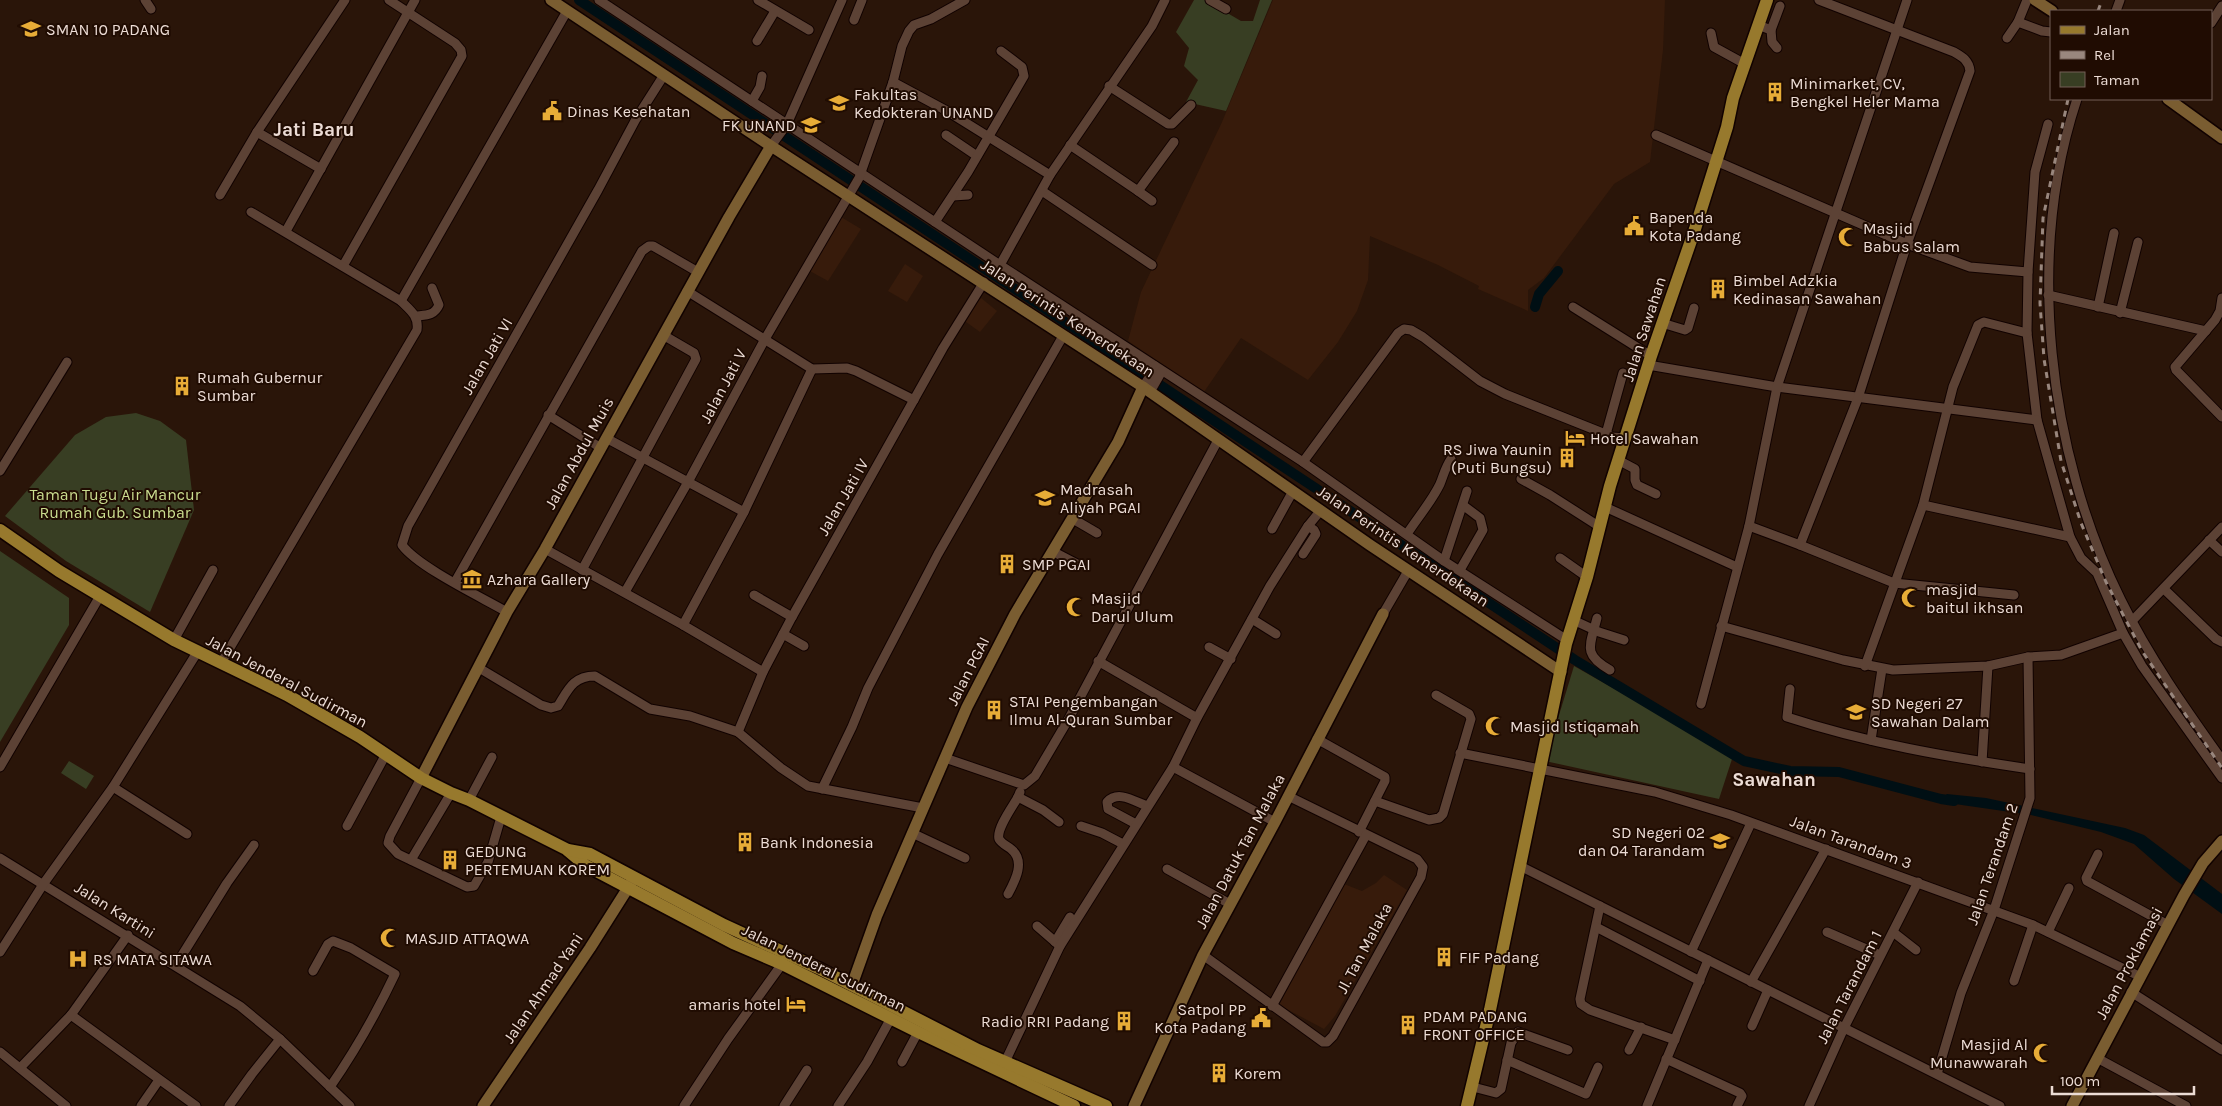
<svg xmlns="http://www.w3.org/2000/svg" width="2222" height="1106" font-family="Karla,sans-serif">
<rect width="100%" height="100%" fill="#2a1509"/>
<g fill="#371b0b">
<path d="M1273,0H1665L1663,50L1650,162L1614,184L1544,278L1528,290V311L1478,289L1479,286L1438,265L1370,236L1368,280L1357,311L1338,342L1308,380L1241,338L1204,392L1128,341L1141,292L1222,122Z"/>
<path d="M841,217L861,229L828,281L808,270Z"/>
<path d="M905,264L923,276L907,302L888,291Z"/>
<path d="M981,298L997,311L980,332L962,319Z"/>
<path d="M1384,875L1407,890L1335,1016L1324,1029L1279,1005L1344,884L1362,891L1376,883Z"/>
</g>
<g fill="#383e23">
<path d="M1194,0H1205L1241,21H1253L1260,0H1272L1226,111L1186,102L1198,80L1184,66L1189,48L1176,32Z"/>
<path d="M136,413L160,421L186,440L194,510L150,612L66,561L5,516L75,435L106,417Z"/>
<path d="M0,551L69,598V625L0,742Z"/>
<path d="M1574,666L1733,756L1719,799L1545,761Z"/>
<path d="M69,761L94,776L86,789L61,773Z"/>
</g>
<path fill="#000f14" d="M1947,794L1986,798L2125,828L2144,835L2222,894V914L2174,879L2134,844L2101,832L2031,815L1948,803L1941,799Z"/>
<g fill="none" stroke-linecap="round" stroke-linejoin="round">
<g stroke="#000f14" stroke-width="10">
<path d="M579,0L1575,660L1744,761L1790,771L1839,772L1941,799L1954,801"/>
<path d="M1535,307L1539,294L1558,271"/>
</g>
<defs>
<g id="street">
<path d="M145,0L151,9"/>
<path d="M599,0L1000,265L1303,462L1444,561L1567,640"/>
<path d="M758,0L809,30"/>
<path d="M1210,0L1226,9"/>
<path d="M2116,11L2120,0"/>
<path d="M854,20L862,0"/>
<path d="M2018,22L2027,0"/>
<path d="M2211,23L2222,6"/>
<path d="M1758,25L1771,30L1772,42L1777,48"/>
<path d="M1771,30L1780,6"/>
<path d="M1711,33L1714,47L1745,64"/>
<path d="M2007,38L2018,22L2042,31L2051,32"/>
<path d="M757,41L775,11"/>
<path d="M893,82L947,111L1050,175"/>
<path d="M1109,86L1168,124H1172L1191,105"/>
<path d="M2077,99C2025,256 2048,453 2121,600C2149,657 2185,708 2222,760"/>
<path d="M752,101L760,87L762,76"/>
<path d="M2048,124L2035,172L2028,272L2027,333L2037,420L2070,537L2081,558L2097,573L2123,633L2142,666L2222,778"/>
<path d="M257,132L321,169"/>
<path d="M946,135L977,156"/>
<path d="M1656,135L1907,244L1970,71C1969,61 1963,57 1954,52L1819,0"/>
<path d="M1070,145L1138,191L1174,142"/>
<path d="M771,146L787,124L842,0"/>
<path d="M1042,191L1152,265"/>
<path d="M1138,191L1152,201"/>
<path d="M220,195L257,132L345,0"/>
<path d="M953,196L968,195"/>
<path d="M935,222L968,172L1024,76L1022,67L1001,51"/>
<path d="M286,231L415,0"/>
<path d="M1000,265L1050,175L1152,26L1165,0"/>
<path d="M343,266L462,56L461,50L455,43L389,0"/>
<path d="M687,291L812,369L847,368L856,371L914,400"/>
<path d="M2048,295L2206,331"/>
<path d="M2222,298L2220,311L2215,320L2175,367L2176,370L2222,417"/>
<path d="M401,301L567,11"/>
<path d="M1573,307L1651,356"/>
<path d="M2098,307L2114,233"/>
<path d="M2120,313L2138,242"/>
<path d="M416,316C426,315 434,316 439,305L432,288"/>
<path d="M1662,323L1685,330L1688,328L1694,308"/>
<path d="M1648,365L1777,387L2037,420"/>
<path d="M1143,387L1152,373L1155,366"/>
<path d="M1150,392L1162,371"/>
<path d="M548,415L601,448"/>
<path d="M1606,434L1623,373"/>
<path d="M606,438L744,512"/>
<path d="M1618,460L1635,469V480L1637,485L1656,494"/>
<path d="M1303,462L1398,333L1404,329L1411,330L1423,337L1480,381L1505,394L1613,437L1625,438"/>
<path d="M0,471L67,362"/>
<path d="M1521,479L1550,495L1600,527"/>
<path d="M1923,505L2070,537"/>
<path d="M1605,507L1737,567"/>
<path d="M1073,519L1097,533"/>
<path d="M1749,526L1800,545L1858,398L1907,244L1970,267L2028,272"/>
<path d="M1272,529L1293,491"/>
<path d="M1407,534C1418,517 1432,501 1440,484C1444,474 1445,468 1451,459"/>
<path d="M2209,540L2222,552"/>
<path d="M1800,545L1894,583L2014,595"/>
<path d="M545,549L683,625L763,672"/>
<path d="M1052,551L1077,564"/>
<path d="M1303,554L1316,534L1314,530L1308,526"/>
<path d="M1560,558L1587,577"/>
<path d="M1444,561L1467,491"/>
<path d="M582,570L696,359L694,353L663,335"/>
<path d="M1460,570L1483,530L1480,518L1464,506"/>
<path d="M455,582L642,251L649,246H653L698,272"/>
<path d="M2164,589L2216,639L2222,642"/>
<path d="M625,592L688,482L765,339L859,178L893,82L902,46L909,31L914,25L931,19L965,0"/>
<path d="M754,595L792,617"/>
<path d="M507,612C481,597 418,567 402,545L408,526L598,190L636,119L664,75"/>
<path d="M1383,614L1408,571"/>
<path d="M1597,618C1590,646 1582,654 1610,670"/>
<path d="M1252,619L1276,634"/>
<path d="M1573,620L1599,632L1624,640"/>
<path d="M2132,621L2222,527"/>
<path d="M683,625L744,512L812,369"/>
<path d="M1721,626L1843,660L1893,670L1988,666L2028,657L2061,655L2123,633"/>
<path d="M783,634L804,646"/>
<path d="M174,640L213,570"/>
<path d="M1209,647L1231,659"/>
<path d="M1098,661L1197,718"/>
<path d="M221,663L417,330C419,316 410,310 401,301L251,212"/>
<path d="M1865,666L1923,505L1953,387L1978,325L1984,322L2027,333"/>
<path d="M479,668L541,705L551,708L558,706C568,690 573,676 595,676L650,709L690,716L738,732L781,768L808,786L923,808"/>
<path d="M1790,689L1787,717C1866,743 1948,757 2030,769"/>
<path d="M1701,704L1749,526L1777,387L1907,0"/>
<path d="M738,732L763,672L792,617L943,348L984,282"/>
<path d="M1317,739L1385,777V781L1359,832"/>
<path d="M1871,740L1882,669"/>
<path d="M1460,753L1655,792L1731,815L2033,925L2141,977"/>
<path d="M945,758L1024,785L1035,776L1068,720L1218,440"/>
<path d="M1982,762L1988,666"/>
<path d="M0,767L100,596"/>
<path d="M1173,767L1275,822"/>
<path d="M421,778L390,836L388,843L398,854L467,887L474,886L488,862L501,817"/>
<path d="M113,787L187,834"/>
<path d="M822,789L852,727L868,688L938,554L1063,336"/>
<path d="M1020,792L1018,797L1043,810L1059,822"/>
<path d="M469,800L492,757"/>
<path d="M1375,801L1429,820L1439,818L1443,814L1471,719L1469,714L1436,695"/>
<path d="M1136,824L1108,809L1107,802C1118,790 1134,801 1147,806"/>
<path d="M347,826L386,754"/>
<path d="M1081,826L1102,833L1123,844"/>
<path d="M912,833L965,858"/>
<path d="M2098,854L2086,878L2087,881L2168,925"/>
<path d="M0,858L240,1006L280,1039L350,1106"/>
<path d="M411,860L451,793"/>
<path d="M1520,866L2000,1106"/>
<path d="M1167,869L1230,904"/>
<path d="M1008,894C1015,881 1026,861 1011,849C1007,846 1001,843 999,839C996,829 1013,806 1018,797"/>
<path d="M1600,906L1580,999L1581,1004L1590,1010L1675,1040"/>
<path d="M1037,926L1060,946"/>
<path d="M1596,927L1700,981"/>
<path d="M1827,932L1880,955"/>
<path d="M1893,932L1916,950"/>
<path d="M2048,932L2069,888"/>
<path d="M1055,942L1070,917"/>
<path d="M0,952L44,883L113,787L198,651"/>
<path d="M1691,952L1751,823"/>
<path d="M1203,955L1323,1042H1327L1333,1036L1421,877L1423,867L1417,859L1288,796"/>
<path d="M176,965L227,883L254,845"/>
<path d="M313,971L328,944L333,941L351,948L395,974C376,1014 355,1051 330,1087"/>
<path d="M2014,981L2033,925"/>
<path d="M1751,982L1826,849"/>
<path d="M2131,992L2222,1050"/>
<path d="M1272,1006L1366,835"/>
<path d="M71,1015L196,1106"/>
<path d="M1752,1026L1768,990"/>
<path d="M1629,1050L1641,1027"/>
<path d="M0,1052L66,1106"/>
<path d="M2097,1058L2186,1106"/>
<path d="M1666,1059L1740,1093L1742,1096L1737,1106"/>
<path d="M1507,1060L1586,1094L1598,1067"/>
<path d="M902,1062L918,1032"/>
<path d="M1005,1062L1060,946L1173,767L1197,718L1270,586L1308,526L1321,510"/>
<path d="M20,1068L71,1015L128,935"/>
<path d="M1937,1074L1961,993L1994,910L2030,798L2028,657"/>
<path d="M1473,1087L1496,1093L1501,1089L1511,1043L1518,1032L1568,1050"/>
<path d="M141,1106L159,1080"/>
<path d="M229,1106L252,1074L280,1039"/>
<path d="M684,1106L728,1039L782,964"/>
<path d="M784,1106L807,1070"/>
<path d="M838,1106L867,1062L891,1018"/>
<path d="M1647,1106L1708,960"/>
<path d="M1809,1106L1844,1028L1918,882"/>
</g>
<g id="secondary">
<path d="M551,0L771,146L1143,387L1370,545L1561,672"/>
<path d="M2035,0L2052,11"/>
<path d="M2168,99L2222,138"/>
<path d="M421,778L507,612L545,549L729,217L771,146"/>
<path d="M852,985L877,915L967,707L1015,614L1118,442L1143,387"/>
<path d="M483,1106L590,948L633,880"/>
<path d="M1134,1106L1203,955L1275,822L1383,614"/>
<path d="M2072,1106L2184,895L2203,863L2222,841"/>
</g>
<g id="primary">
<path d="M0,530L59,571L174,640L287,695L360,737L421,778L451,793L469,800L566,849L585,865L733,943L782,964L918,1032L1074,1106"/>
<path d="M568,850L590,854L724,925L818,968L978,1050L1106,1106"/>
<path d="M1467,1106L1490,1010L1566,644L1587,577L1610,486L1651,356L1695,229L1727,127L1733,98L1767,0"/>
</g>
</defs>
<use href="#street" stroke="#110200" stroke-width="11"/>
<use href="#secondary" stroke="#110200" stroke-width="14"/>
<use href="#primary" stroke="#110200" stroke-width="15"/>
<use href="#street" stroke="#5c4235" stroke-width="9"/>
<use href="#secondary" stroke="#7a5d31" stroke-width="11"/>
<use href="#primary" stroke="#97792d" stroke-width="12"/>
<g stroke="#99877e" stroke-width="3" stroke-dasharray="6 6" stroke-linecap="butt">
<path d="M2098,11L2102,0"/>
<path d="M2068,99L2043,218L2040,303L2044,359L2061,461L2081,523L2106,582L2142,651L2222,768"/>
</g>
</g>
<defs>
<symbol id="school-bare" viewBox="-9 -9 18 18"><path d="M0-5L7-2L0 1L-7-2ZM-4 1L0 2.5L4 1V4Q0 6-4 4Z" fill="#e7ac37" stroke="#200c02" stroke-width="2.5" paint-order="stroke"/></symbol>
<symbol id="building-bare" viewBox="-9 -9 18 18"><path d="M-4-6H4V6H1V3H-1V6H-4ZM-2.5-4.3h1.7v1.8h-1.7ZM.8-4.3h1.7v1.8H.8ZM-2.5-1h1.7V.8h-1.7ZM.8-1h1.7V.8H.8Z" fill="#e7ac37" stroke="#200c02" stroke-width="2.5" paint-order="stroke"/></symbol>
<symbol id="university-bare" viewBox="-9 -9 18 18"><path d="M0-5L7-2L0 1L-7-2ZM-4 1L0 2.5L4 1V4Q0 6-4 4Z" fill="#e7ac37" stroke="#200c02" stroke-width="2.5" paint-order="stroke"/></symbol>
<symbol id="civic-bare" viewBox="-9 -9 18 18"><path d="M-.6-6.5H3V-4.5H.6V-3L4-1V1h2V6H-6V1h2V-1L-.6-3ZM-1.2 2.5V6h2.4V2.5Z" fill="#e7ac37" stroke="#200c02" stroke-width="2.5" paint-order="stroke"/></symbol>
<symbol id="mosque-bare" viewBox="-9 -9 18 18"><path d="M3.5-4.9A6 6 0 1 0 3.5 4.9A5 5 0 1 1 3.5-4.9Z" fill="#e7ac37" stroke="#200c02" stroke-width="2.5" paint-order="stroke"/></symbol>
<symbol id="hotel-bare" viewBox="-9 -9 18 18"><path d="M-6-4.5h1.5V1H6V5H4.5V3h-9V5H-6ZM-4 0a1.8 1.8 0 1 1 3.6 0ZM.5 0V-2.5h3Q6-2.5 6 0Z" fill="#e7ac37" stroke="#200c02" stroke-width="2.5" paint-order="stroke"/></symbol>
<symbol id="museum-bare" viewBox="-9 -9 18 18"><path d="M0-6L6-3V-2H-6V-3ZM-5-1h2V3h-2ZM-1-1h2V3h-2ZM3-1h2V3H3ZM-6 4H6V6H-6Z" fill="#e7ac37" stroke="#200c02" stroke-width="2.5" paint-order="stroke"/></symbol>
<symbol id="hospital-bare" viewBox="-9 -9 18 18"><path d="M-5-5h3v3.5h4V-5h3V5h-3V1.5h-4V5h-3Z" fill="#e7ac37" stroke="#200c02" stroke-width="2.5" paint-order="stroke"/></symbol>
</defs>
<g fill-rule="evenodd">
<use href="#school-bare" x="17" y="15" width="28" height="28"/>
<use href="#building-bare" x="1761" y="78" width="28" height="28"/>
<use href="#university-bare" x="825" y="89" width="28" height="28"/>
<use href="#civic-bare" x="538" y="97" width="28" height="28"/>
<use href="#university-bare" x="797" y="111" width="28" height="28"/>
<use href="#civic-bare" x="1620" y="212" width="28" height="28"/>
<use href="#mosque-bare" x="1834" y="223" width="28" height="28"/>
<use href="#building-bare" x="1704" y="275" width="28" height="28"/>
<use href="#building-bare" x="168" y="372" width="28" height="28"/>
<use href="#hotel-bare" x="1561" y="424" width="28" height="28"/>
<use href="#building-bare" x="1553" y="444" width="28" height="28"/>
<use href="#school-bare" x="1031" y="484" width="28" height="28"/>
<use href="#building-bare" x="993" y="550" width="28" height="28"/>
<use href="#museum-bare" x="458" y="565" width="28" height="28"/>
<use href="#mosque-bare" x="1897" y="584" width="28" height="28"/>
<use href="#mosque-bare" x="1062" y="593" width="28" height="28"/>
<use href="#building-bare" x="980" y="696" width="28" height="28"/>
<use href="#school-bare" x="1842" y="698" width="28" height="28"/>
<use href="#mosque-bare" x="1481" y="712" width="28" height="28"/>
<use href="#school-bare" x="1706" y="827" width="28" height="28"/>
<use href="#building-bare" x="731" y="828" width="28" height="28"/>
<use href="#building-bare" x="436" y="846" width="28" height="28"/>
<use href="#mosque-bare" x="376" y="924" width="28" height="28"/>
<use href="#building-bare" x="1430" y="943" width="28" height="28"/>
<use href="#hospital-bare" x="64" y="945" width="28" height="28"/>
<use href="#hotel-bare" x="782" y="990" width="28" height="28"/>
<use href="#civic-bare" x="1247" y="1004" width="28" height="28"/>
<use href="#building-bare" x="1110" y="1007" width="28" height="28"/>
<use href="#building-bare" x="1394" y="1011" width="28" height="28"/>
<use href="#mosque-bare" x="2029" y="1039" width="28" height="28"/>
<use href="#building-bare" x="1205" y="1059" width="28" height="28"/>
</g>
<g text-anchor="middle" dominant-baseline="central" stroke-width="4" stroke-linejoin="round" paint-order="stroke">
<g font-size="16" fill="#ecdcd5" stroke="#200c02" text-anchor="start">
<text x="46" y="29">SMAN 10 PADANG</text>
<text x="1790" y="83">Minimarket, CV,<tspan x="1790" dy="18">Bengkel Heler Mama</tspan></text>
<text x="854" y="94">Fakultas<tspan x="854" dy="18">Kedokteran UNAND</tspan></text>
<text x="567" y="111">Dinas Kesehatan</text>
<text x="796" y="125" text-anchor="end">FK UNAND</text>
<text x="1649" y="217">Bapenda<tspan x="1649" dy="18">Kota Padang</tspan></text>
<text x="1863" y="228">Masjid<tspan x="1863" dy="18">Babus Salam</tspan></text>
<text x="1733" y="280">Bimbel Adzkia<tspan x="1733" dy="18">Kedinasan Sawahan</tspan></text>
<text x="197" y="377">Rumah Gubernur<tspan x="197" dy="18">Sumbar</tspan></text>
<text x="1590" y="438">Hotel Sawahan</text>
<text x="1552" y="449" text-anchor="end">RS Jiwa Yaunin<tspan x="1552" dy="18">(Puti Bungsu)</tspan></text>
<text x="1060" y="489">Madrasah<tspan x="1060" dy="18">Aliyah PGAI</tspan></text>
<text x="1022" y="564">SMP PGAI</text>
<text x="487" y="579">Azhara Gallery</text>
<text x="1926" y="589">masjid<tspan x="1926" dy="18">baitul ikhsan</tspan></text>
<text x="1091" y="598">Masjid<tspan x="1091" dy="18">Darul Ulum</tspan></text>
<text x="1009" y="701">STAI Pengembangan<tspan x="1009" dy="18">Ilmu Al-Quran Sumbar</tspan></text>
<text x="1871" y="703">SD Negeri 27<tspan x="1871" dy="18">Sawahan Dalam</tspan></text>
<text x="1510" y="726">Masjid Istiqamah</text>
<text x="1705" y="832" text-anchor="end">SD Negeri 02<tspan x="1705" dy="18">dan 04 Tarandam</tspan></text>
<text x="760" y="842">Bank Indonesia</text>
<text x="465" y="851">GEDUNG<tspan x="465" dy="18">PERTEMUAN KOREM</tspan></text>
<text x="405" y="938">MASJID ATTAQWA</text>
<text x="1459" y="957">FIF Padang</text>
<text x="93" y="959">RS MATA SITAWA</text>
<text x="781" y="1004" text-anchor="end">amaris hotel</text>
<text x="1246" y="1009" text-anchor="end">Satpol PP<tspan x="1246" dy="18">Kota Padang</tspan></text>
<text x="1423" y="1016">PDAM PADANG<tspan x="1423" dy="18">FRONT OFFICE</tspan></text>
<text x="1109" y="1021" text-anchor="end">Radio RRI Padang</text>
<text x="2028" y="1044" text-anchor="end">Masjid Al<tspan x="2028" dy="18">Munawwarah</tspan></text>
<text x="1234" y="1073">Korem</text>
</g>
<g font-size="16" fill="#ecdcd5" stroke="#200c02">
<text transform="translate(1068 318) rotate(33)">Jalan Perintis Kemerdekaan</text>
<text transform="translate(1644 329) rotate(-72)">Jalan Sawahan</text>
<text transform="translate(487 356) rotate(-60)">Jalan Jati VI</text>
<text transform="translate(723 386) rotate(-62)">Jalan Jati V</text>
<text transform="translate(579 453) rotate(-61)">Jalan Abdul Muis</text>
<text transform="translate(843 497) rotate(-60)">Jalan Jati IV</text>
<text transform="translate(1403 546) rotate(34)">Jalan Perintis Kemerdekaan</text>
<text transform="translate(968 671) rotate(-63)">Jalan PGAI</text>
<text transform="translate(287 681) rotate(28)">Jalan Jenderal Sudirman</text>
<text transform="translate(1851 842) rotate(20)">Jalan Tarandam 3</text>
<text transform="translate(1240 851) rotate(-62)">Jalan Datuk Tan Malaka</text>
<text transform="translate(1992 864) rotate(-71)">Jalan Terandam 2</text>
<text transform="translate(115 910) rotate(32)">Jalan Kartini</text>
<text transform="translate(1364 948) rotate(-62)">Jl. Tan Malaka</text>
<text transform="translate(2129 963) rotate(-62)">Jalan Proklamasi</text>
<text transform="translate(824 968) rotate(26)">Jalan Jenderal Sudirman</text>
<text transform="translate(1849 987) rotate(-63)">Jalan Tarandam 1</text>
<text transform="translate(543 988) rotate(-56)">Jalan Ahmad Yani</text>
</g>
<g font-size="16" fill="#cadd8f" stroke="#200c02">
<text x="115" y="494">Taman Tugu Air Mancur<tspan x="115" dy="18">Rumah Gub. Sumbar</tspan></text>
</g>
<g font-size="19" font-weight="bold" fill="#ecdcd5" stroke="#200c02">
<text x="314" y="130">Jati Baru</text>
<text x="1774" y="780">Sawahan</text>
</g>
</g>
<rect x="2050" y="10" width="162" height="90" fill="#200c02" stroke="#725f56"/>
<rect x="2060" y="26" width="25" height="8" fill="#97792d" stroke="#725f56"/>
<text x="2094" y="35" font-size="15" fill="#ecdcd5">Jalan</text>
<rect x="2060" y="51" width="25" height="8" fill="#99877e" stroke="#725f56"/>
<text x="2094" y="60" font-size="15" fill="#ecdcd5">Rel</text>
<rect x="2060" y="72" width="25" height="15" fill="#383e23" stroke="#725f56"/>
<text x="2094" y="85" font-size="15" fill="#ecdcd5">Taman</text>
<path d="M2052 1086v8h142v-8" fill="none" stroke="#ecdcd5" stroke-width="2.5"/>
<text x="2060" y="1086" font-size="15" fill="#ecdcd5" stroke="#200c02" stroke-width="4" paint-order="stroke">100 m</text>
</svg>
